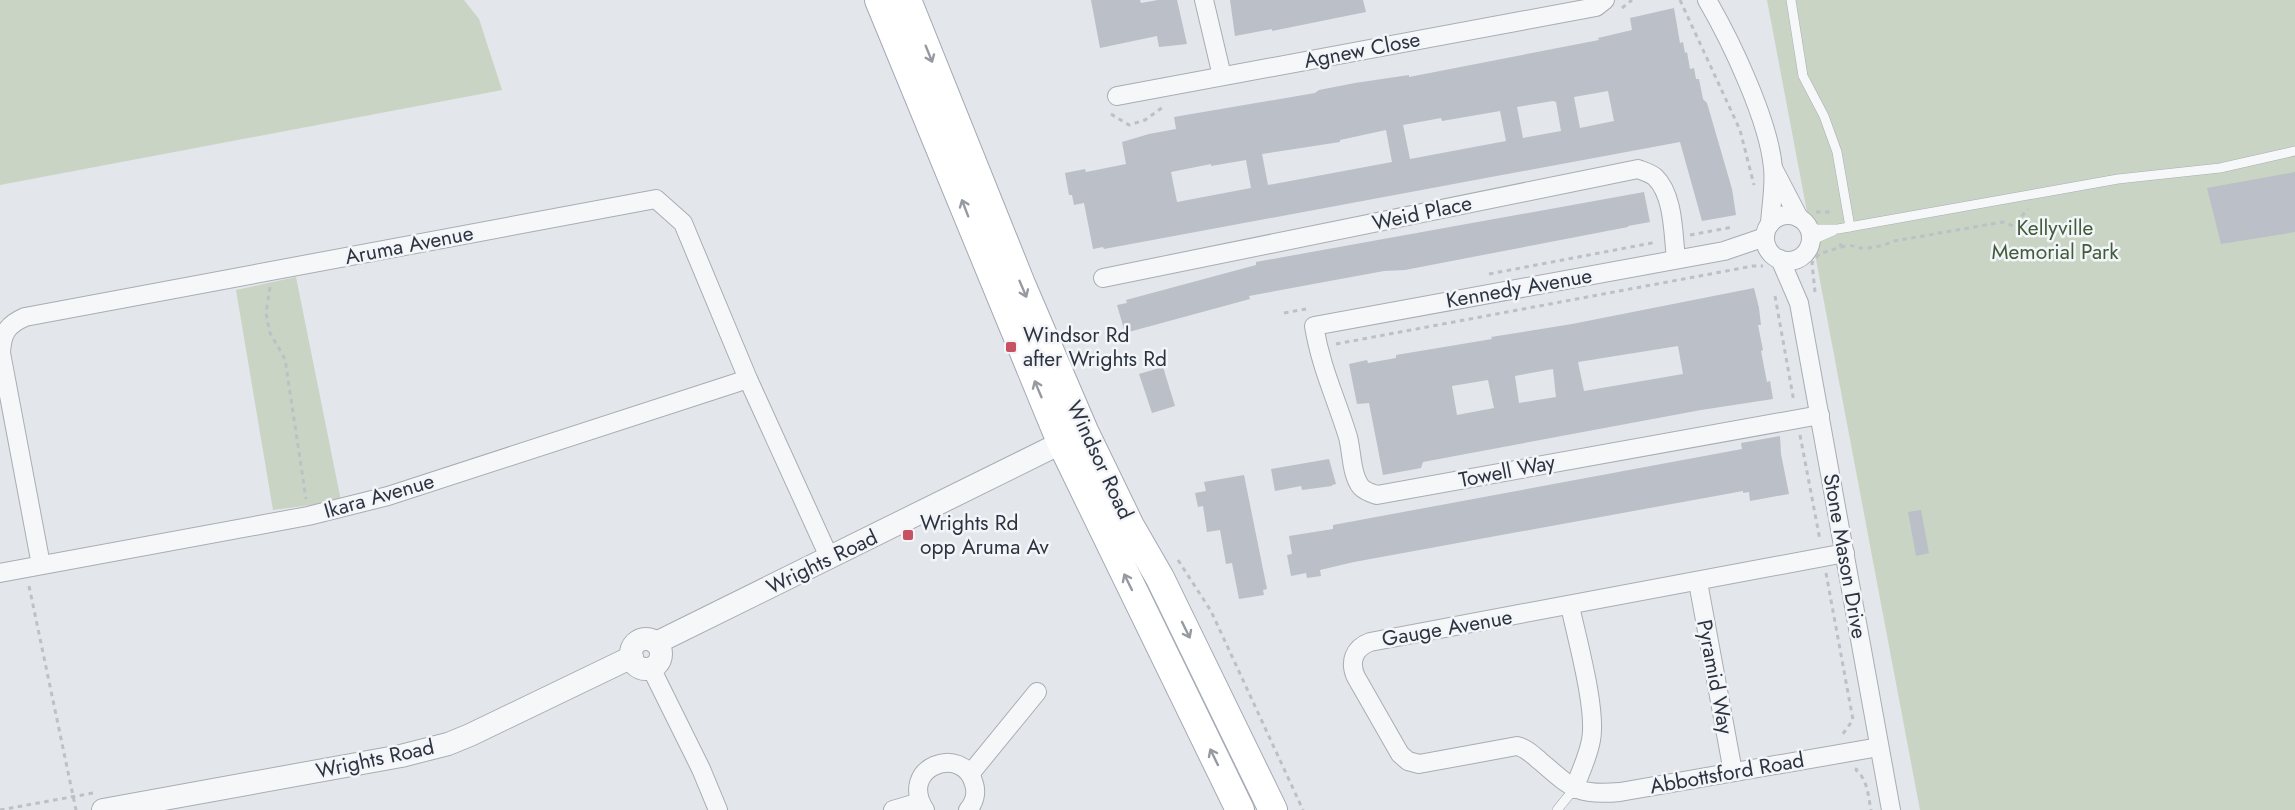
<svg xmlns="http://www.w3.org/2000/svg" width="2295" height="810" font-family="Jost,sans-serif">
<rect width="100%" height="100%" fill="#e3e6ea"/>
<g fill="#c9d4c5">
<path d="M0,0H464L479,19L502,90L0,185Z"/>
<path d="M1767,0H2295V810H1920Z"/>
<path d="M296,277L341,501L273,510L236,290Z"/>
</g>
<g fill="#bbbfc7" fill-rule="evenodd">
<path d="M1091,0H1140L1141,3L1158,0H1177L1187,44L1159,47L1157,36L1100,48Z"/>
<path d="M1230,0H1363L1366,12L1272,31V29L1235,36Z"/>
<path d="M1674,8L1680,43L1683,42L1685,53L1687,52L1690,69L1694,68L1696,79H1699L1703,99L1707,103L1732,189L1736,215L1702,221L1680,142L1104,249L1103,247L1093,249L1084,203L1074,205L1072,195H1069L1065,173L1085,169L1086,172L1126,164L1122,142L1149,134L1176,129L1174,117L1315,93L1319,90L1355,83L1409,75V77L1599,40L1598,38L1632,30L1630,18ZM1608,91L1614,121L1580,128L1574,97ZM1553,101L1556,102L1561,131L1523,138L1517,107ZM1500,111L1506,141L1410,159L1403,125L1441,118L1442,121ZM1386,130L1392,162L1268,185L1262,154L1340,142V140ZM1246,160L1251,188L1177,202L1171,172L1211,164V166Z"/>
<path d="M2295,172V232L2221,244L2207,188Z"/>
<path d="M1644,192L1650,222L1628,226V227L1405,270L1384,271L1249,296L1250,299L1125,333L1117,305L1127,303L1126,300L1256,265V262Z"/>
<path d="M1754,288L1759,308L1761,325H1758L1763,350L1761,351L1767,382L1770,381L1773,399L1701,410L1423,462L1421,468L1383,475L1369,403L1357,404L1349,364L1367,360L1368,363L1396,358V355L1492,339L1491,337L1572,324ZM1678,346L1683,374L1584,391L1578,362ZM1553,369L1556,397L1519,403L1515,376ZM1488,380L1494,408L1457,415L1452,386Z"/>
<path d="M1163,367L1175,406L1152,413L1139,374Z"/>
<path d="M1780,436L1781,454L1789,494L1750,501L1749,492L1743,493V491L1354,562L1320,570L1321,576L1307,578L1306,573L1291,576L1287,555L1292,554L1289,536L1333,529V525L1742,449L1741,443Z"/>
<path d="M1329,459L1336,484L1332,485V486L1302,490L1301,486L1275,491L1271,469Z"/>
<path d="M1244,475L1267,589L1263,590L1264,595L1239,599L1232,563L1226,564L1220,530L1207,532L1203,506L1198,507L1195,493L1206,491L1204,482Z"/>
<path d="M1921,510L1929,553L1916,556L1908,512Z"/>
</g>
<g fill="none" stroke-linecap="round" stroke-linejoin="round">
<defs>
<g id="service">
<path d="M1791,0L1803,76L1824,116L1837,152L1850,227"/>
<path d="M1809,229H1838L2118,179L2220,168L2295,151"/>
<path d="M1810,241L1833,231"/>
<path d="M1557,810L1574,789"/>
</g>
<g id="minor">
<path d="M1204,0L1222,76"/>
<path d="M1707,0C1731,41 1769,121 1773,168C1775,186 1771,206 1770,224"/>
<path d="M1117,96L1596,7L1605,0"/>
<path d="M1774,170L1799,218"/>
<circle cx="1788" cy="238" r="23"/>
<path d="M1765,237L1724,251L1314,326C1321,368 1336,398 1348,437C1352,452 1351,474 1361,487C1366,492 1371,493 1377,495L1820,415"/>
<path d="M1780,259L1799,303L1891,810"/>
<path d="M1103,278L1638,169C1643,171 1650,173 1655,177C1674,195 1673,234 1676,259"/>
<path d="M1845,553L1370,642C1354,648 1349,662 1356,677L1400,754L1408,761L1419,764L1517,746C1526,748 1533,755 1540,761C1572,788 1576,796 1620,792L1879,747"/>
<path d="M41,565L1,353C2,333 7,325 25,317L656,199L683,223L748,379L830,559"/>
<path d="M0,573L308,516L388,496L748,379"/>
<path d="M1698,582L1733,772"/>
<path d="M1570,606C1577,639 1597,710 1591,740C1588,757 1580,773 1574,789"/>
<path d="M651,668L701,769L718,810"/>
<path d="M970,774L1037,692"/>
<path d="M893,810L920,802"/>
<path d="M925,810C897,767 963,743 974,784C977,793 974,803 968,810"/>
</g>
<g id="tertiary">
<circle cx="646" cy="654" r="15"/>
<path d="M656,643L1075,436"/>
<path d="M103,810L401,756L448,744L470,735L632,657"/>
</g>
<g id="primary">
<path d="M879,0L1061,442L1240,810"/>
<path d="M907,0L1021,284L1084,431L1130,526L1160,578L1273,810"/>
</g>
</defs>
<use href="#service" stroke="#a8adb4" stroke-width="10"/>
<use href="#minor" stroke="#a8adb4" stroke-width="20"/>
<use href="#tertiary" stroke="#a8adb4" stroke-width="24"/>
<use href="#primary" stroke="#a3aab5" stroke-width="30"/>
<g stroke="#bdc0c5" stroke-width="3" stroke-dasharray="4.5 4.5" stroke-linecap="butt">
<path d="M1680,0L1740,130L1754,185"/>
<path d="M1622,8L1632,0"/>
<path d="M1111,114L1129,125L1145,120L1163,107"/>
<path d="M1816,212H1834"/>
<path d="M1690,235L1733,227"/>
<path d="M1841,247C1855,243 1854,249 1865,248C1875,248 1885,245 1894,241L2003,222L2013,226L2028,209"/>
<path d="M1489,274L1657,242"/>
<path d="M270,287L266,313L270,333L285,359L306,499"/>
<path d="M1815,292L1812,263L1819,254L1841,247L1840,241"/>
<path d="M1775,296L1794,402"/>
<path d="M1284,313L1306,309"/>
<path d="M1336,344L1753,266H1763"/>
<path d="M1800,435L1820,540"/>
<path d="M1178,560L1211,611L1303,810"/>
<path d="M1826,573L1853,720L1842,735"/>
<path d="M29,586L76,810"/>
<path d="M627,637L640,630"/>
<path d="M1857,768L1856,770C1868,780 1868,796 1871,810"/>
<path d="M0,810L93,793"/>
</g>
<use href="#service" stroke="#f6f7f9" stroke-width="9"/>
<use href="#minor" stroke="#f6f7f9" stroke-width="18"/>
<use href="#tertiary" stroke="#f6f7f9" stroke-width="22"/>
<use href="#primary" stroke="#fff" stroke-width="28"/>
</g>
<defs><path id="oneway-shaft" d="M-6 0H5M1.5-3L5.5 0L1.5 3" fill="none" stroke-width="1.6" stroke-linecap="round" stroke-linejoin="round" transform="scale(1.5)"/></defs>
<g stroke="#969aa0">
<use href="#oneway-shaft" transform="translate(929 54) rotate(68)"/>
<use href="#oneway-shaft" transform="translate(965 208) rotate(-111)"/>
<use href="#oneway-shaft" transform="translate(1023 289) rotate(67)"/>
<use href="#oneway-shaft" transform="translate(1038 389) rotate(-113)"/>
<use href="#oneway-shaft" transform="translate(1128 582) rotate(-116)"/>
<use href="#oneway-shaft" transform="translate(1186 630) rotate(64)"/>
<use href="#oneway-shaft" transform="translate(1214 757) rotate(-116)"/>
</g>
<g fill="#c65263" stroke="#f3f5f8" stroke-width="2">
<rect x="1005" y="341" width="12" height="12" rx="3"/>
<rect x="902" y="529" width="12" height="12" rx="3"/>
</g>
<g text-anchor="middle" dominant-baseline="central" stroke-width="5" stroke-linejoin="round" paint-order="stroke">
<g font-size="21" fill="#2c3441" stroke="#f3f5f8">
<text transform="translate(1362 50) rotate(-11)">Agnew Close</text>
<text transform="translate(1422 213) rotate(-12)">Weid Place</text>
<text transform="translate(409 245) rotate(-11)">Aruma Avenue</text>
<text transform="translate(1519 288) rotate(-10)">Kennedy Avenue</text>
<text transform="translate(1100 460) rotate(65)">Windsor Road</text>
<text transform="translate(1507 471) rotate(-11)">Towell Way</text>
<text transform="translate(379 496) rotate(-16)">Ikara Avenue</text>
<text transform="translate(1845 556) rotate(80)">Stone Mason Drive</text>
<text transform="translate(822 562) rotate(-26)">Wrights Road</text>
<text transform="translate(1447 628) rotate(-10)">Gauge Avenue</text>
<text transform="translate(1715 677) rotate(79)">Pyramid Way</text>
<text transform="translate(375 759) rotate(-12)">Wrights Road</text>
<text transform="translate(1727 773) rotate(-10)">Abbottsford Road</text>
</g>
<g font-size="21" fill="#405c3a" stroke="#f3f5f8">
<text x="2055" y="228">Kellyville<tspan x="2055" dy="24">Memorial Park</tspan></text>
</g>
<g font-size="21" fill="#2c3441" stroke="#f3f5f8" text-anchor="start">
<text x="1023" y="335">Windsor Rd<tspan x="1023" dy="24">after Wrights Rd</tspan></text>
<text x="920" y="523">Wrights Rd<tspan x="920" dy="24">opp Aruma Av</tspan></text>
</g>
</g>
</svg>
